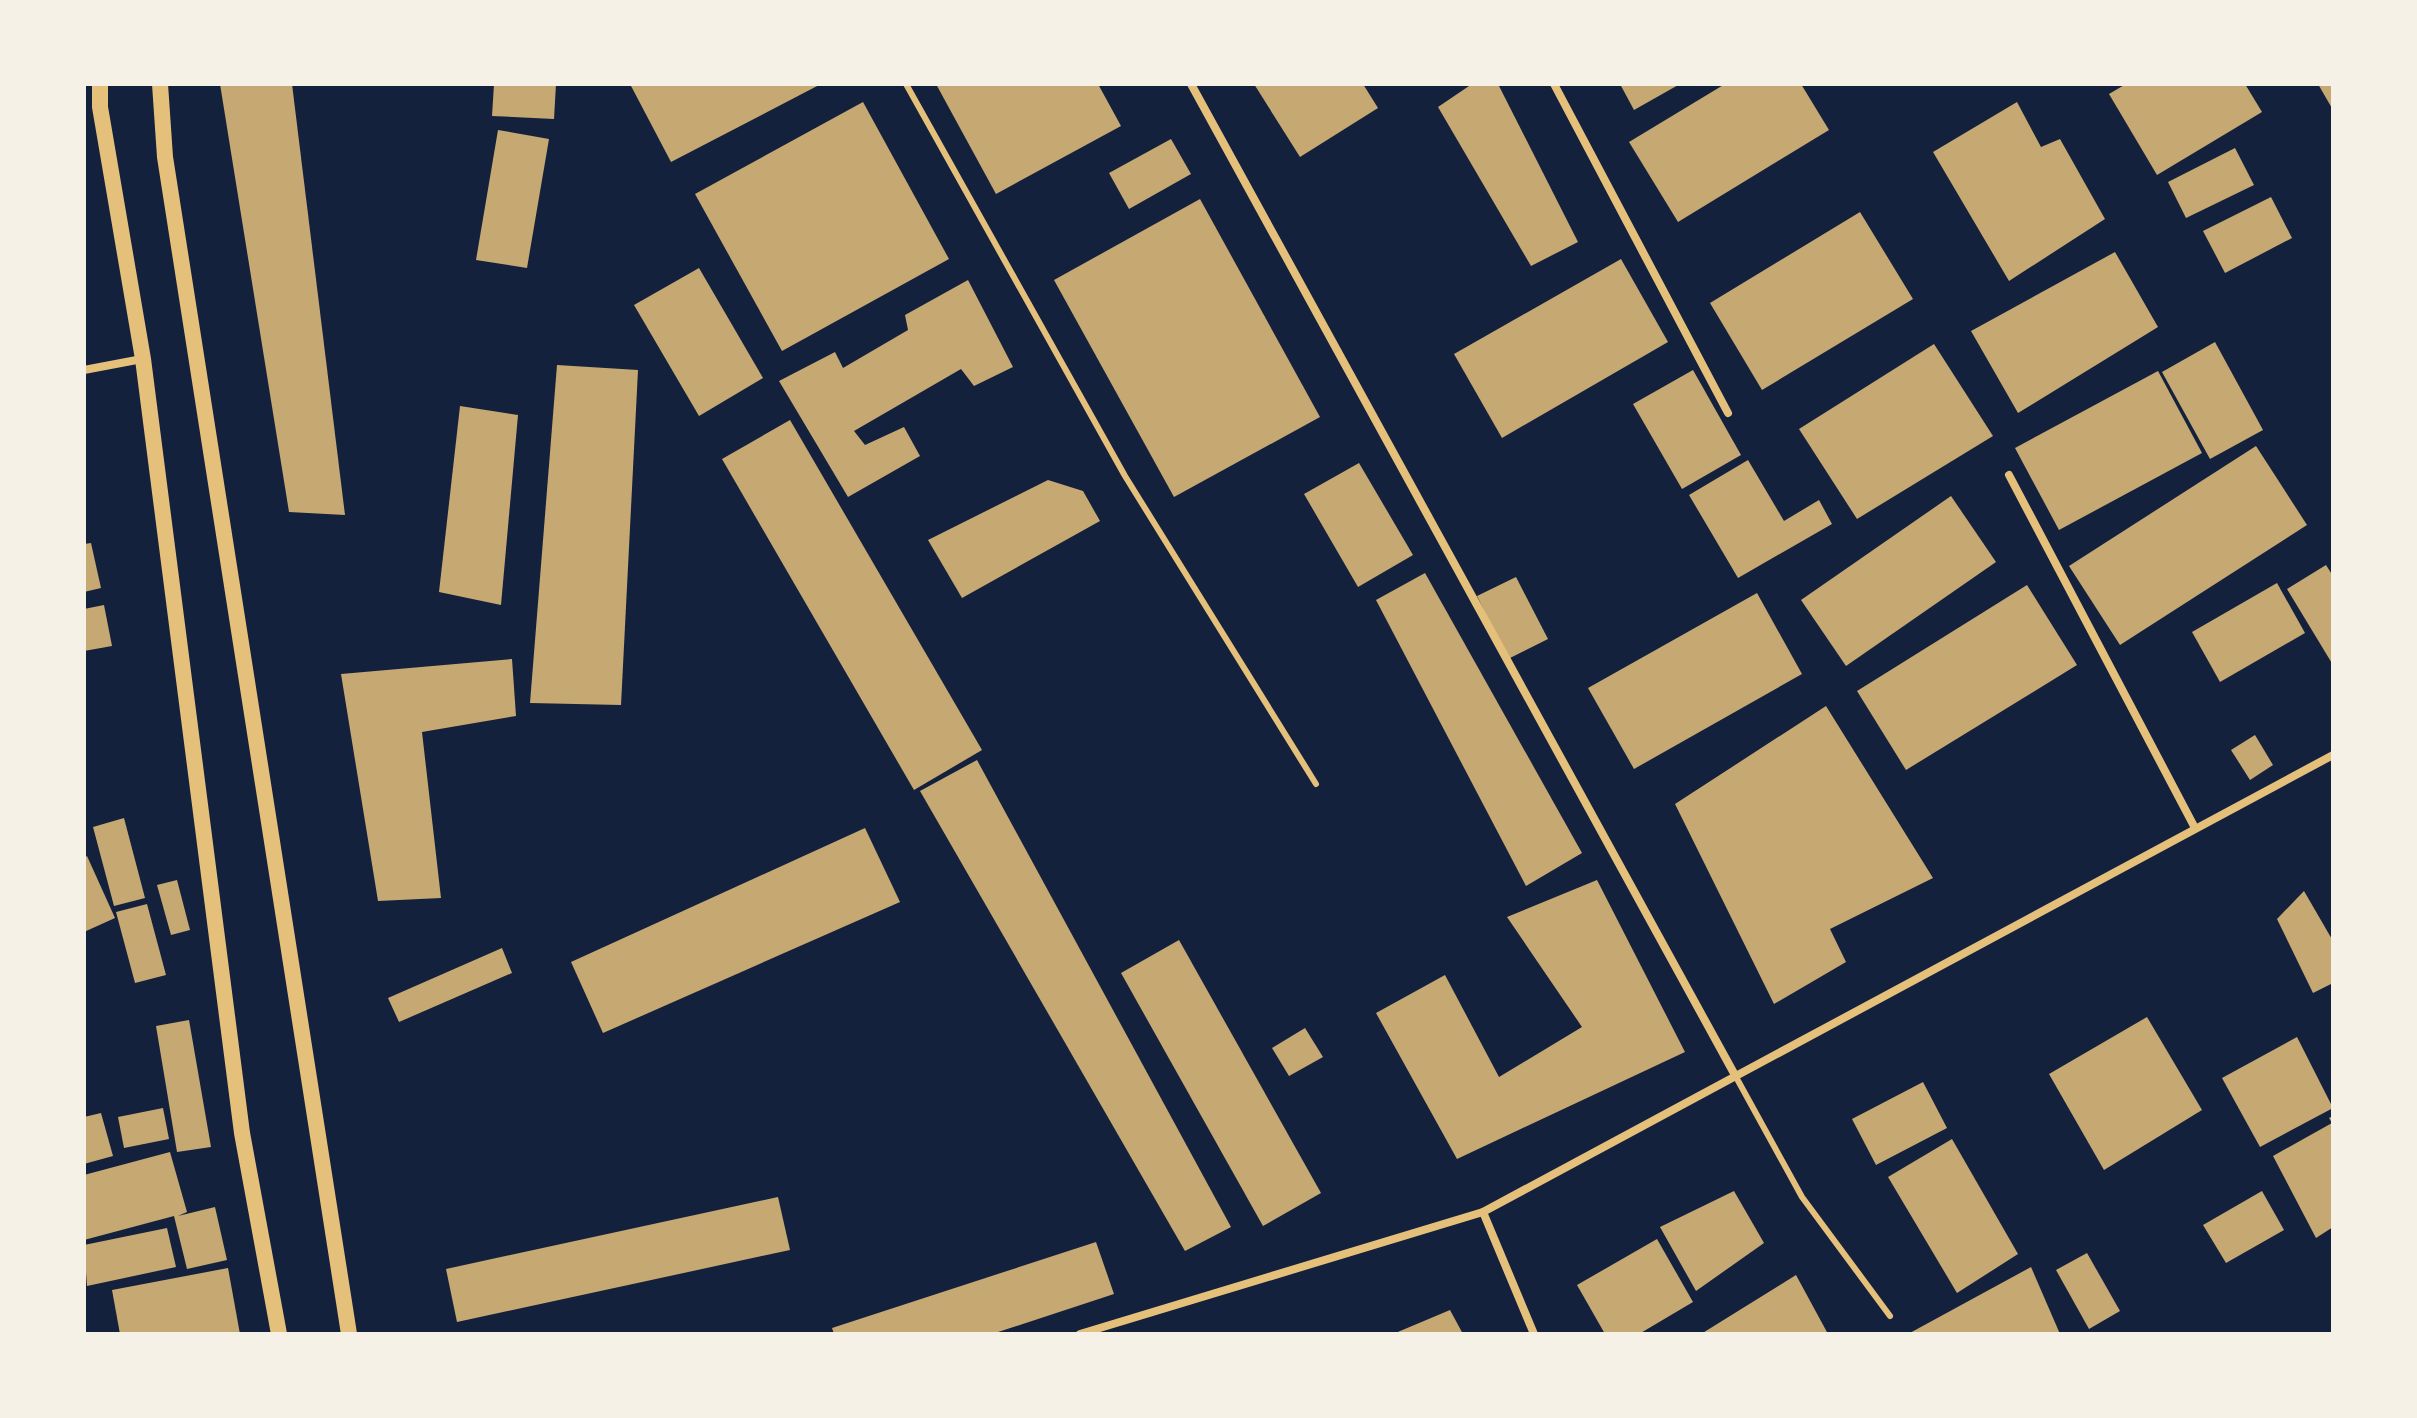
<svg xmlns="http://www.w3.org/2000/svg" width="2417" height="1418" font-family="'Fira Sans',sans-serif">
<rect width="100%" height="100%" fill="#14213d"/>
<g fill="#c6a872">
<path d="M220,84H292L345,515L289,512Z"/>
<path d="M494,84H556L554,119L492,116Z"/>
<path d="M630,84H821L671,162Z"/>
<path d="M936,84H1098L1121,126L996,194Z"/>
<path d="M1254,84H1363L1378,108L1300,157Z"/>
<path d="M1472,84H1498L1578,242L1531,266L1438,107Z"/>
<path d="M1620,84H1680L1634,110Z"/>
<path d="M1725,84H1801L1829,130L1678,222L1629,142Z"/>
<path d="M2126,84H2245L2262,112L2157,175L2109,94Z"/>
<path d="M2318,84H2333V110Z"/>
<path d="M863,102L949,259L782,351L695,194Z"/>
<path d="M2017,102L2041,147L2060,139L2105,219L2009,281L1933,152Z"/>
<path d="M498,130L549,139L527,268L476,260Z"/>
<path d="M1171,139L1191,174L1129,209L1109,173Z"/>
<path d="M2235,148L2254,185L2186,218L2168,182Z"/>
<path d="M2271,197L2292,238L2225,273L2203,231Z"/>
<path d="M1200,199L1320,417L1174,497L1054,280Z"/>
<path d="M1860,212L1913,299L1762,390L1710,303Z"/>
<path d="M2115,252L2158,327L2018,413L1971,331Z"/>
<path d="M1621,259L1668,342L1502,438L1454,354Z"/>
<path d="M699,268L763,378L699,416L634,305Z"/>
<path d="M968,280L1013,367L974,386L961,369L854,431L865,445L904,427L920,456L848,497L779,381L835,352L843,368L908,330L905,315Z"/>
<path d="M2215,342L2263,430L2210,459L2162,372Z"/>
<path d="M1934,344L1993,436L1857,519L1799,429Z"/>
<path d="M557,365L638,370L621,705L530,703Z"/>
<path d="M1693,370L1741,455L1682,489L1633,404Z"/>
<path d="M2158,371L2202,453L2059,530L2015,448Z"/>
<path d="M460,406L518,415L501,605L439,592Z"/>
<path d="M790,420L982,750L914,790L722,459Z"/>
<path d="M2256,446L2307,525L2120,645L2069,566Z"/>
<path d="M1748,460L1784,521L1819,500L1832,524L1738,578L1689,495Z"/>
<path d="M1359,463L1413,555L1358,587L1304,494Z"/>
<path d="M1048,480L1083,491L1100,521L962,598L928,540Z"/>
<path d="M1951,496L1996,562L1846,666L1801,600Z"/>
<path d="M91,543L101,588L84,592V544Z"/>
<path d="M2326,565L2333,576V665L2287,589Z"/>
<path d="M1425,573L1582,853L1526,886L1376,600Z"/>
<path d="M1516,577L1548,639L1508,659L1477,596Z"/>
<path d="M2277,583L2305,633L2220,682L2192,632Z"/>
<path d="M2027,585L2077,665L1906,770L1857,691Z"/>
<path d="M1757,593L1802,674L1634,769L1588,688Z"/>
<path d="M104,605L112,646L84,651V609Z"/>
<path d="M512,659L516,716L422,732L441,898L378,901L341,674Z"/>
<path d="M1826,706L1933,878L1830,929L1846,962L1774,1004L1675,804Z"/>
<path d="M2255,735L2273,765L2250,780L2231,750Z"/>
<path d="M977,760L1231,1227L1185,1251L920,791Z"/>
<path d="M124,818L145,898L114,906L93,827Z"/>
<path d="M865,828L900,902L603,1033L571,962Z"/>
<path d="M87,856L115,918L84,932V858Z"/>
<path d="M177,880L190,930L171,935L157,885Z"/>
<path d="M1597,880L1685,1052L1457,1159L1376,1013L1445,975L1499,1077L1582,1027L1507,917Z"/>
<path d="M2304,891L2333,941V983L2313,993L2277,919Z"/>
<path d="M147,904L166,975L135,983L116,912Z"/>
<path d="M1179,940L1321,1193L1263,1226L1121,973Z"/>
<path d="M502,948L512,973L399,1022L388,998Z"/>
<path d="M2147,1017L2202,1110L2104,1170L2049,1074Z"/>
<path d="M189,1020L211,1147L177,1152L156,1026Z"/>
<path d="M1305,1028L1323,1057L1289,1076L1272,1048Z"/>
<path d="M2297,1037L2333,1108L2260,1147L2222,1078Z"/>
<path d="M1923,1082L1947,1128L1876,1165L1852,1119Z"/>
<path d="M163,1108L169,1139L124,1148L118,1117Z"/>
<path d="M101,1113L113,1156L84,1164V1117Z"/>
<path d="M2333,1116V1227L2316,1238L2273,1156L2332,1123L2329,1118Z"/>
<path d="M1952,1139L2018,1254L1957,1293L1888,1177Z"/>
<path d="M170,1152L187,1212L178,1216L215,1207L227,1260L187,1269L174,1216L84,1240V1175Z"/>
<path d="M1734,1191L1764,1243L1696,1291L1660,1227Z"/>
<path d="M2262,1191L2284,1230L2226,1263L2203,1225Z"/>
<path d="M778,1197L790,1250L457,1322L446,1269Z"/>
<path d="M167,1228L176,1267L87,1286L84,1245Z"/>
<path d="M1657,1239L1693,1302L1639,1334H1605L1577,1285Z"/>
<path d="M1096,1242L1114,1294L992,1334H834L832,1328Z"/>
<path d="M2087,1253L2120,1311L2089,1329L2056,1270Z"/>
<path d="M2031,1267L2060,1334H1908Z"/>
<path d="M228,1268L240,1334H120L112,1290Z"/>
<path d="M1796,1275L1828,1334H1701Z"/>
<path d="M1450,1310L1463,1334H1393Z"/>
</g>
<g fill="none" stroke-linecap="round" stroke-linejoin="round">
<g stroke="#e5c07b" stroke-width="6">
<path d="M906,84L1125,476L1316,784"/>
<path d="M1736,1077L1802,1197L1890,1316"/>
</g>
<g stroke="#e5c07b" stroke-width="8">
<path d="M1191,84L1736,1077"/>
<path d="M1554,84L1728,413"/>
<path d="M84,370L142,359"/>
<path d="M2009,475L2195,828"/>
<path d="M1483,1212L1534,1334"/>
<path d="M1080,1334L1483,1212L2333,755"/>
</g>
<g stroke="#e5c07b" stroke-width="16">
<path d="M100,84V107L143,359L242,1133L279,1334"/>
<path d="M160,84L165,157L349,1334"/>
</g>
</g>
<rect width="2417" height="1418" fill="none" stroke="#f6f1e7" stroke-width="172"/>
</svg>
